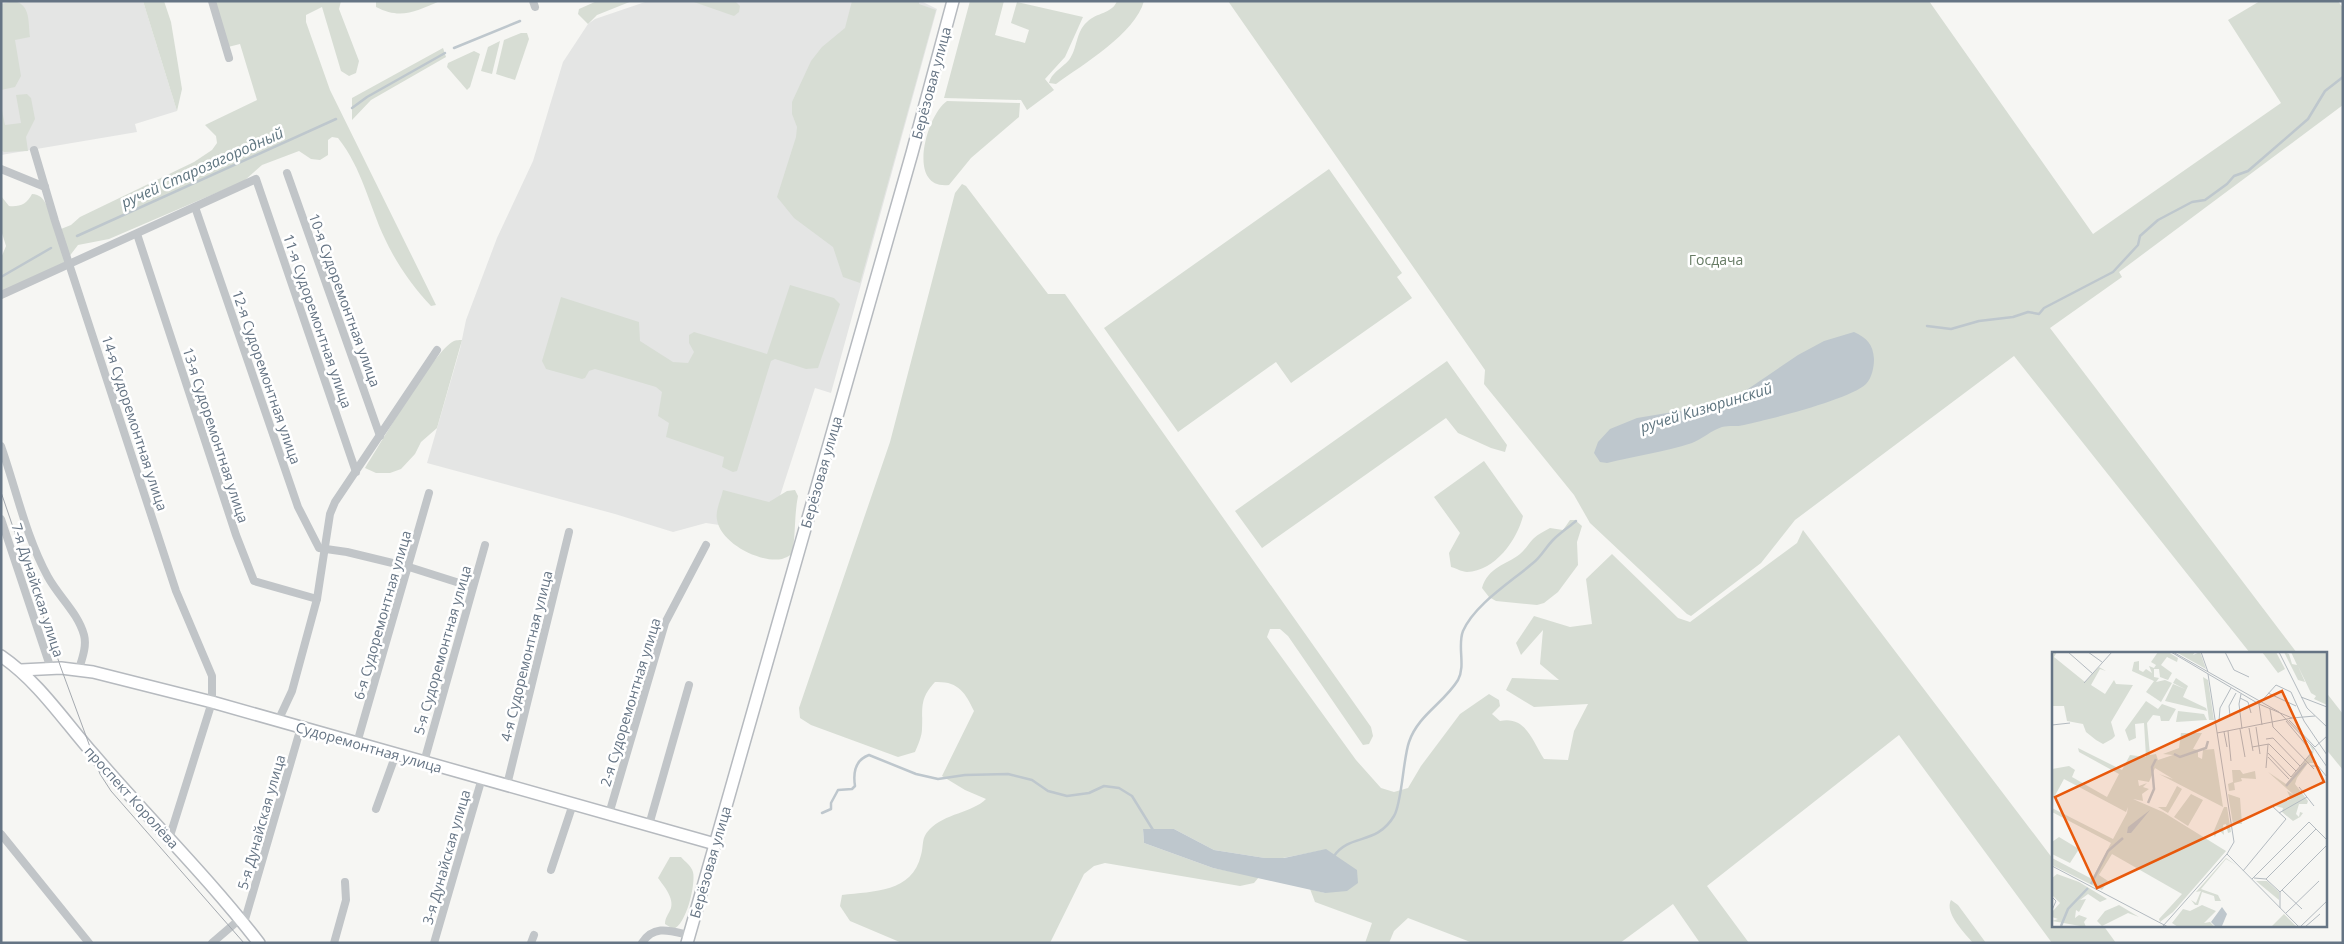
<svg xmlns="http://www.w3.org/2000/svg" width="2344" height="944" font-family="'Open Sans',sans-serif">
<rect width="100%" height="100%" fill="#f6f6f3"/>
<g fill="#e4e5e4">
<path d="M1,1H143L177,111L135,124L137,132L1,155Z"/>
<path d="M648,1H921L937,9L831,393L815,388L765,542L726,526L706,523L673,532L615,514L427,463L460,349L466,320L497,238L533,161L563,62L588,24L595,19Z"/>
</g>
<g fill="#d7ddd4">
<path d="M14,1C31,5 28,22 30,37L15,40L21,76L15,87L1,90V4Z"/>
<path d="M143,1H164L171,22L182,89L177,111Z"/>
<path d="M215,1H341L339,9L359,61L356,73L349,76L341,71L322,7L306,15V22L330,90L436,305L431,306C413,287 396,263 385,239C369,205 362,168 338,138L332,137L328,140V155L320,160L311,159L299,151L262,165L244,181L109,239L78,245L65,262L1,292V258L6,246L1,230V196L9,206C20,207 27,204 32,194C47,194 49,214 54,226L61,229L71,225L80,217L194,162L212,150L217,143L216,136L205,125L257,100L240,44L228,47Z"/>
<path d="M376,1H440C416,11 401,20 376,7Z"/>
<path d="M597,1H632L597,15L588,24L578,14L579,9Z"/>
<path d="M691,1H735L740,6L739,12L734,16Z"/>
<path d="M852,1H919V4L936,10L860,283L843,277L833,247L794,218L777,197L796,137L797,127L792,114V102L811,61L822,47L845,28Z"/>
<path d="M970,1H1004L995,35L1025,43L1029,30L1011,23L1017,2L1083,17L1065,57L1045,79L1054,90L1027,110L1021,100L944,98Z"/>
<path d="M1117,1H1144C1135,34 1082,65 1056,84L1049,83C1051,73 1062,68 1069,60C1078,48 1075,33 1087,22C1097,12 1112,14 1117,1Z"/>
<path d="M1228,1H1929L2093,234L2281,103L2228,20L2260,1H2338L2343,8V105L2119,272L2122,277L2050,328L2297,653H2250L2014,356L1795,520L1761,563L1691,616L1687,614L1590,523L1574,495L1484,384L1485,370Z"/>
<path d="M521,33H527L529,39L515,80L496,74L504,40Z"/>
<path d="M500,41L492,74L481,71L488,47Z"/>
<path d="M443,48L446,57L371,100L352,120V98Z"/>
<path d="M474,51L480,54L470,87L467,90L447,67L448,63Z"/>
<path d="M27,94L31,98L35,119L26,137L28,151L4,152L1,150V106L5,125L21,123L16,95Z"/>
<path d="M947,101L1020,103L1019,117L971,158L949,185C905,190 927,114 947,101Z"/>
<path d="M1329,169L1402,273L1397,277L1412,298L1291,383L1276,362L1178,432L1104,328Z"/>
<path d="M962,184L966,186L1048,294H1065L1371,727L1373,736L1369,744L1363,745L1288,636L1280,629H1270L1267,637L1356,760L1381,788L1394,792L1408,788L1421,766L1460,714L1489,694L1499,700L1500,706L1492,714L1500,721C1526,716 1532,740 1544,759L1568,760L1574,731L1588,704L1534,707L1506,690L1512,678L1559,680L1540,664L1543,630L1521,655L1516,643L1534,616L1570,627L1592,624L1586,579L1612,554L1678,618L1690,622L1797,543L1803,530L2053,859V925H2103L2116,943H2052L1899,735L1707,886L1749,943H1700L1673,904L1620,943H1473L1408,918L1394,931L1389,943H1365L1372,923L1315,902L1310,889L1325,893L1324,850L1283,858H1265L1214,850L1174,829H1143L1144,843L1213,868L1259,877L1254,883L1240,886L1105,863L1094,866L1084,874L1050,943H902L850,921L840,906L842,895C874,891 912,893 921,855C924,845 921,838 929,830C945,813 972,813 986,799L965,790L942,776L974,711C965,692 958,681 935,682C919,699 923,708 922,729C922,736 918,745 915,752L898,757L811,725L800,718L799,708L890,442L955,193Z"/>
<path d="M790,285L834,298L840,304L818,368L806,369L775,359L771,361L737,471L733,472L722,467L724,457L666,437L669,423L658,416L662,392L656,387L595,369L589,371L585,378L582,379L546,369L542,361L561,297L639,322L640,341L673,362L688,363L694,352L689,343V335L694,332L767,354Z"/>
<path d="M462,340L437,428L421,442L415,454L401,469L390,473H376L365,468C380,445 435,349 454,341C455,340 461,340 462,340Z"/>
<path d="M1447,361L1507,445L1505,452L1491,448L1458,433L1446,418L1262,548L1235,511Z"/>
<path d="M1484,461L1523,516C1517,540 1495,571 1467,572C1462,572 1456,568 1451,567L1449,553L1460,533L1434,497Z"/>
<path d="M723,490L769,502L787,491L795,490L798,496C794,516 796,534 792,554C789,556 785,558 782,559C759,563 721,543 717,520C715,511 721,499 723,490Z"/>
<path d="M1570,520H1575L1582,526L1577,542L1578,565L1558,592L1544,603L1537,605L1496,601L1489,597L1482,588C1488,567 1506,565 1520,554C1525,550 1529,543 1533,539C1538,534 1545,531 1550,528L1563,530Z"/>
<path d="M2325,691L2343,714V770L2325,748Z"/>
<path d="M670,857H681C685,862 691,865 693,872C696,884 686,926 673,929L665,924C665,917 669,914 671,908C674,898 664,886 658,878Z"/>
<path d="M1951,900L1958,905L1986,943H1973C1965,933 1944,913 1951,900Z"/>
</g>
<g fill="#bec7cd">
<path d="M1854,332C1867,338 1873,344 1874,359C1874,367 1872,378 1866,384C1851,399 1768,420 1744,425C1737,427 1729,425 1722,427C1712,430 1702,439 1692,443C1664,452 1635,456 1607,463L1600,462L1594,453L1598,442L1610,429L1637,418L1679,411L1703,413L1723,406L1798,355L1824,341Z"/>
<path d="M1143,829H1174L1214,850L1265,858H1284L1326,849L1357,870L1358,883L1347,891L1325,893L1213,868L1144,843Z"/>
</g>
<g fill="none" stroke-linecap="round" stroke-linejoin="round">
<g stroke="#bec7cd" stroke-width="2.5">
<path d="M454,48L520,21"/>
<path d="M352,108L367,97L445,53"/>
<path d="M77,236L336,119"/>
<path d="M1,277L51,248"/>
<path d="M1927,326L1951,329L1979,321L2013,317L2028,312L2039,314L2044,308L2113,272L2138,245L2140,236L2158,220L2192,202L2205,200L2227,184L2234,176L2248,171L2308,119L2325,91L2343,77"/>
<path d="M822,813L831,809V803L838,790L852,789L855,786C853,773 855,760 869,755L916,774L938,779L965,775L1008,774L1032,780L1048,791L1067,796L1089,793L1104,786L1119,788L1132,796L1153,830"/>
<path d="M1334,856C1350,833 1376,846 1394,816C1402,803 1403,759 1409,742C1418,715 1444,703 1458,680C1466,665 1457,646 1463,631C1475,604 1511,582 1533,563C1541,557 1546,547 1553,540C1560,533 1569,527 1576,521"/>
</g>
<defs>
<g id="secondary">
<path d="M1,656C39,682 64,721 94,755C148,818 208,877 259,943"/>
<path d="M21,670L61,668L93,672L212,702L715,844"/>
<path d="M687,943L912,153L953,1"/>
</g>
</defs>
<use href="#secondary" stroke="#b6babf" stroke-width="14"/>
<g stroke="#c1c5c8" stroke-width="8">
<path d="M212,1L229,58"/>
<path d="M533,1L535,7"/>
<path d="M34,150L55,221L176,591L212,676V702L169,839"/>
<path d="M1,169L45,187"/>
<path d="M287,173L380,436"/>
<path d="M195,207L298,507L319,548L347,552L409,567L472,587"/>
<path d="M137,234L236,535L254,581L317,599"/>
<path d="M1,295L256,179L356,472"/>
<path d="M1,446C16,489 26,537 48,577C59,597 78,613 84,635C87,646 82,659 79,669"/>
<path d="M1,519L51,669"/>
<path d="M278,721L292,691L317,599L330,514L335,502L437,350"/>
<path d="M357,743L429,493"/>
<path d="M424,762L485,545"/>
<path d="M507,785L569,532"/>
<path d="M376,809L396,754"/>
<path d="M609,814L665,623L706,545"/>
<path d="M649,825L689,685"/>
<path d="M1,834L89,943"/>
<path d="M551,870L573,804"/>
<path d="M244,923L301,727"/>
<path d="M212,943L240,919"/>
<path d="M334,943L346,900L345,882"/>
<path d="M434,943L482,778"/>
<path d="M531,943L534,935"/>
<path d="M642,943C654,924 671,931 689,935"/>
</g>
<use href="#secondary" stroke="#fff" stroke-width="11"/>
<path stroke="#a4a9af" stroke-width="1" d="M1,492L61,668L100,774L111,791L244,943"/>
</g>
<g text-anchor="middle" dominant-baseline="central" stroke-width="5" stroke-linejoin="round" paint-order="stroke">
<g font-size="14" fill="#657484" stroke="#fff">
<text transform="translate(931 83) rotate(-75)">Берёзовая улица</text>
<text transform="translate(345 300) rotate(70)">10-я Судоремонтная улица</text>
<text transform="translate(318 321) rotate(71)">11-я Судоремонтная улица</text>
<text transform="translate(267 377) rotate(71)">12-я Судоремонтная улица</text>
<text transform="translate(135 423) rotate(72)">14-я Судоремонтная улица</text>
<text transform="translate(216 435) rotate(72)">13-я Судоремонтная улица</text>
<text transform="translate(821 472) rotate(-74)">Берёзовая улица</text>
<text transform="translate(38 590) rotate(72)">7-я Дунайская улица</text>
<text transform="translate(382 615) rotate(-74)">6-я Судоремонтная улица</text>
<text transform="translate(442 650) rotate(-74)">5-я Судоремонтная улица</text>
<text transform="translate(526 656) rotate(-76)">4-я Судоремонтная улица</text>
<text transform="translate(630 702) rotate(-73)">2-я Судоремонтная улица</text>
<text transform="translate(369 747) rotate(16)">Судоремонтная улица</text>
<text transform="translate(132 797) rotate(48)">проспект Королёва</text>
<text transform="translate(261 822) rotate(-74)">5-я Дунайская улица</text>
<text transform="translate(446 857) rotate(-74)">3-я Дунайская улица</text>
<text transform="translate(710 862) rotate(-74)">Берёзовая улица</text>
</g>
<g font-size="14" fill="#677b64" stroke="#fff">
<text x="1716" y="259">Госдача</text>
</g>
<g font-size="15" font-style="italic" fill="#607681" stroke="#fff">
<text transform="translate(202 167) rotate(-24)">ручей Старозагородный</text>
<text transform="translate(1706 407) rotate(-17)">ручей Кизюринский</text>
</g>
</g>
<g transform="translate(2052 652)">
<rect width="275" height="275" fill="#f6f6f3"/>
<path d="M0,0H5L2,5L33,30L47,15L54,19L48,17L39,33L53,42L62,28L64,32L81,33L59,70L63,84L60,87L51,92L44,88L34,80L31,72L15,69L12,54H0ZM106,0H116L126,6L125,10L115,5L109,13L120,21L116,28L108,25L107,17H102V25L107,26L104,30L113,28L120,31L109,50L94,40L102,29L80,19L82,10L87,9V18L91,20L94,17L100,21L97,14L102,16L104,13L99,10ZM124,0H143L141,3L148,0L154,17ZM210,0H224L233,17L226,21ZM232,0L237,2L240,12L245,13L239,0H275V53L262,47L264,44L259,41L246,14L253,30L246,28ZM151,25L156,28L162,68H157ZM124,26L136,34L131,45L154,56L155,59L113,49L121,32L133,37L121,31ZM94,49L106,57L110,52L124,57L117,69H109L108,64L101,63L95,71L98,103L104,102L106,108L121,103L111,102L127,96L129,81H150L141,97L146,98V105L150,107L151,98L162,97L171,155L107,122L121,127L103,116L97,130L86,128L87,134L95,131L91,135L97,137L90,142L91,149L81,147L111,160L174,199L121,260L108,270L107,267L130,242L60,202L47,223L56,229L50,238L0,213V206L40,227L59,191L0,160V156L61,187L75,161L76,155L74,160L12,127L0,149V117L17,114L23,118L20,125L55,145L67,122L27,100L26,96L70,118L78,103L94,105L92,71L83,72L84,86L77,89L73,78ZM126,59L152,62L155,68L124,70ZM257,92L262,96L260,107L265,111H256L245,126L243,132L256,149L255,152H247L244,162L247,165L248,160L251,161L248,165L241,169L230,160L231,156L223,154L239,147L235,139L242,143L216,120L234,132L261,99ZM180,118H188L191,122L203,119L204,127L189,126L190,129L182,131L183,138L177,139L176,132L181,130ZM125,134L130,137L116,161L106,155H114ZM139,142L151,148L136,174L122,165ZM176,142L188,146L190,172H181ZM172,155H175L179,180L176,181L174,172L171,173L172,183L166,177L163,185L161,181ZM7,185L27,197L18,211L0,202V190ZM174,206L184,213L174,207L149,237L166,243L169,249H163L162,244L150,240L146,253H143L139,248L144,251L149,239L144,240ZM5,222L27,230L55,247L48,250L36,242L28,248L34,247L27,260L24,258L23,266L27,263L35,266L32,270L34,275L0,269L6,267L0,265V260L8,251L0,243V226ZM204,229H215L227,240V248ZM67,253L87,265L76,261L50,274L45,269L53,259ZM150,253L164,259L152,271L158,270L163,275H126L120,271L131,257L138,259ZM232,262L245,275H219Z" fill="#d7ddd4"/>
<path d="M98,158L79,181H75L76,175ZM170,255L175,262L170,274L164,275L159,270Z" fill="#bec7cd"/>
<path fill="none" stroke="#bec7cd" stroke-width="2.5" d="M122,102L128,105L154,96L156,89M234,134L254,111M96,151L102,137L100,115L104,107M39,232L56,199L71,186M9,274L16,257L36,236"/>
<path fill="none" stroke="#b3bac0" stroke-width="1" d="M16,0L41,22M36,0L50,10M119,0L207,52L240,66L263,64M121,0L227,60L262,96L275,115M149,0L156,20M173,0L182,18L197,25M227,0L255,56L275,75M32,31L60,0M216,41L244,54M189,42L187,52L190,77M249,45L275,55M188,46L196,50L199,61M207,52L224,33L239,40L252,69L275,103M207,52L210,73M218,57L221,75L262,117M178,64L177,54L184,41M237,68L263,95L275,84M163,71L167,69L168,56L179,36M0,73L18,71M204,75L208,102M197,76L201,99M188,77L193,105M176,79L179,109M172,80L175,95M165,81L240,66M214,87L221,86L248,114M200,95L217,92L244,119M216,101L239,125L260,100L234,69M216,105L237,127M259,114H266L275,125M214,116L216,92M247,135L262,154M227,161L255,145M175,202L247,275M0,214L116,275M191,219L234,167L220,154M202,226L214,227L228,240V256M200,227L257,170L275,188M214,227L264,177M230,238L250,257M228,240L275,193M0,245L4,249L0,258M234,261L267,229M111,274L175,202L182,190L156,22M248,275L275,249M253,275L268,262"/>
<path fill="#e8590c" fill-opacity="0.15" stroke="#e8590c" stroke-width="2.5" d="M230,39L272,130L45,236L3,145Z"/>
<rect width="275" height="275" fill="none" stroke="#657484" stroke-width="2.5"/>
</g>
<rect width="2344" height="944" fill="none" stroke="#657484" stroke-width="5"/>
</svg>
